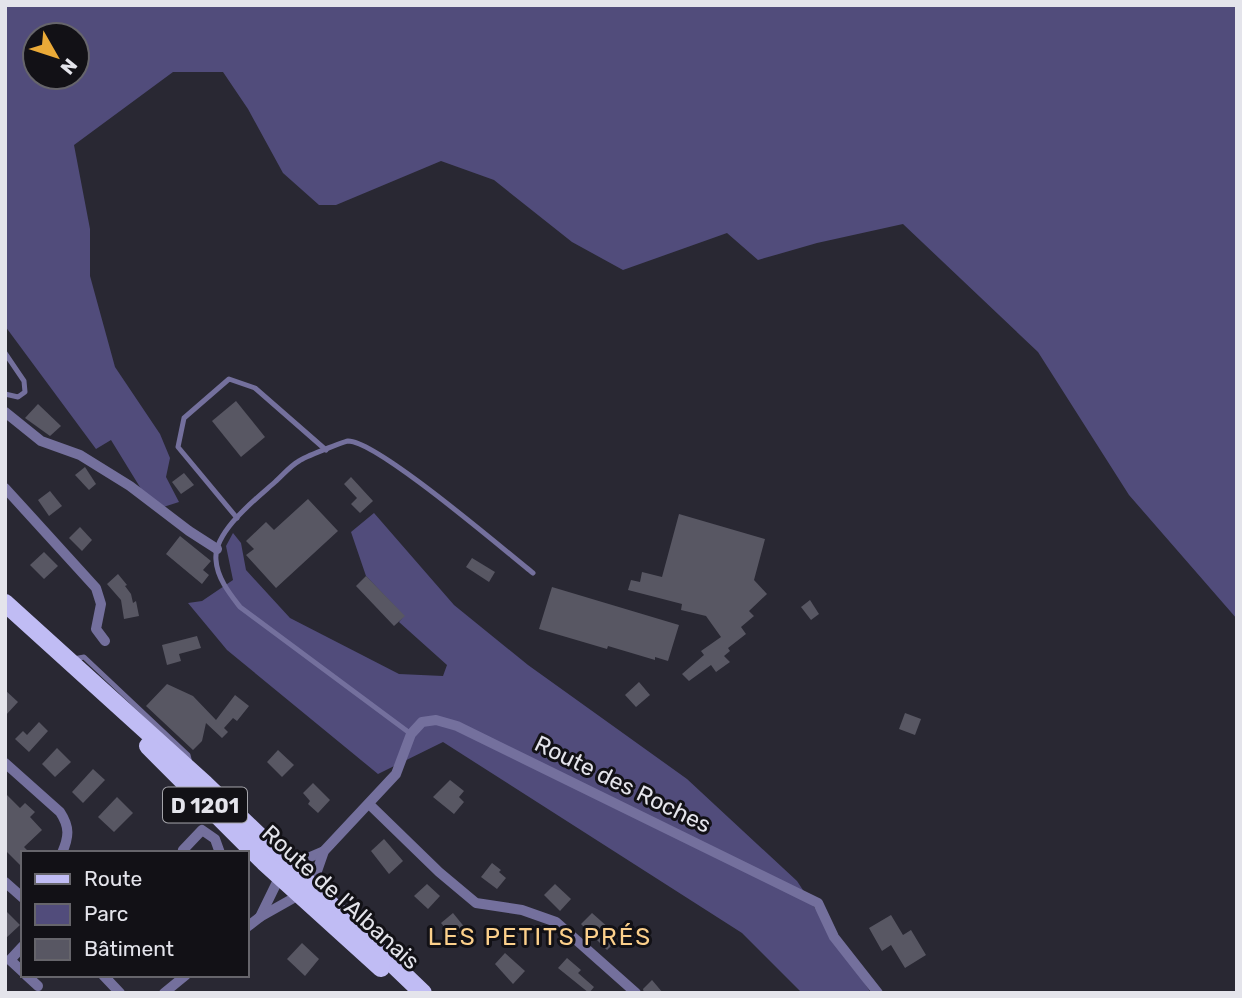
<svg xmlns="http://www.w3.org/2000/svg" width="1242" height="998" font-family="Rubik,sans-serif">
<rect width="100%" height="100%" fill="#292833"/>
<g fill="#514c7b" fill-rule="evenodd">
<path d="M5,5H1237V619L1129,495L1038,352L903,224L817,243L758,260L727,233L623,270L572,242L494,180L441,161L336,205H319L283,173L248,109L223,72H173L74,145L90,229V276L115,367L160,434L170,458L166,477L179,502L154,510L111,440L96,449L5,326ZM35,35H77V77H35Z"/>
<path d="M374,513L454,605L528,665L687,779L797,881L871,993H802L742,933L443,742L378,774L227,650L188,603L202,601L233,580L226,546L233,533L241,543L246,570L290,618L399,674L443,676L447,665L399,622L404,616L366,576L351,532Z"/>
</g>
<g fill="#585763">
<path d="M236,401L265,437L241,457L212,421Z"/>
<path d="M38,404L61,426L50,436L25,418Z"/>
<path d="M85,467L96,484L89,490L75,475Z"/>
<path d="M184,473L194,485L181,494L172,482Z"/>
<path d="M351,477L373,501L360,513L351,504L357,498L344,484Z"/>
<path d="M50,491L62,506L49,516L38,500Z"/>
<path d="M308,499L338,531L276,588L246,555L254,549L246,541L266,522L274,530Z"/>
<path d="M679,514L765,539L754,580L767,594L749,611L754,616L741,627L746,634L728,648L730,651L724,656L730,662L716,672L711,665L689,681L682,674L704,655L701,651L721,637L706,616L681,610L682,604L628,590L631,580L640,582L642,572L662,577Z"/>
<path d="M80,527L92,540L82,551L69,538Z"/>
<path d="M180,536L211,561L203,570L209,575L202,584L166,554Z"/>
<path d="M44,552L58,566L44,579L30,565Z"/>
<path d="M472,558L495,572L489,582L466,567Z"/>
<path d="M118,574L127,585L125,586L131,594L133,603L136,601L139,616L124,619L121,600L107,584Z"/>
<path d="M366,576L405,616L394,626L356,586Z"/>
<path d="M552,587L679,625L668,661L655,657V660L608,646L607,649L539,629Z"/>
<path d="M810,600L819,614L811,620L801,607Z"/>
<path d="M197,636L201,648L179,654L181,661L167,665L162,645Z"/>
<path d="M639,682L650,695L636,707L625,695Z"/>
<path d="M167,684L193,696L216,720L235,695L249,706L237,721L233,718L224,728L228,732L222,738L206,723L202,741L193,750L146,706Z"/>
<path d="M5,690L18,702L5,716Z"/>
<path d="M905,713L921,719L915,735L899,729Z"/>
<path d="M39,722L48,731L29,752L15,739L23,731L27,735Z"/>
<path d="M57,748L71,762L55,777L42,764Z"/>
<path d="M278,750L294,765L282,777L267,762Z"/>
<path d="M93,769L105,780L83,803L72,792Z"/>
<path d="M450,780L464,791L459,797L464,802L454,814L433,797Z"/>
<path d="M313,783L330,800L318,813L308,804L310,801L303,793Z"/>
<path d="M5,793L20,808L25,803L35,812L30,817L42,830L24,847L30,853H23V868L5,850Z"/>
<path d="M117,797L133,813L114,832L98,817Z"/>
<path d="M384,839L403,861L389,874L371,851Z"/>
<path d="M492,863L501,870L499,872L506,878L497,889L481,877Z"/>
<path d="M427,884L440,896L428,909L414,896Z"/>
<path d="M555,884L571,899L560,911L544,895Z"/>
<path d="M5,910L20,925L5,939Z"/>
<path d="M453,913L466,929L455,939L441,923Z"/>
<path d="M592,913L610,929L608,931L613,935L611,940L614,943L607,950L581,924Z"/>
<path d="M891,915L903,935L911,930L926,955L905,968L891,945L882,951L869,928Z"/>
<path d="M302,943L319,959L305,976L287,959Z"/>
<path d="M505,953L525,971L513,984L495,964Z"/>
<path d="M567,958L581,970L578,973L594,987L589,993L558,968Z"/>
<path d="M652,980L663,993H644L643,989Z"/>
</g>
<g fill="none" stroke-linecap="round" stroke-linejoin="round">
<g stroke="#74709d" stroke-width="5">
<path d="M5,353L24,381L25,392L18,397L5,394"/>
<path d="M237,518L178,447L184,418L229,379L255,388L326,450"/>
<path d="M74,659L84,657L188,755L190,763"/>
<path d="M411,734L240,607C230,594 217,578 216,560C213,532 256,499 275,482C283,475 290,466 299,461C304,457 343,442 348,441C376,440 504,550 533,573"/>
</g>
<g stroke="#74709d" stroke-width="10">
<path d="M5,412L41,441L80,455L130,486L189,531L217,549"/>
<path d="M5,488L96,588L101,604L96,629L105,641"/>
<path d="M5,763L60,812C70,827 69,837 62,853"/>
<path d="M369,804L439,872L476,903L522,910L556,922L636,993"/>
<path d="M185,853L183,850L202,830L215,839L220,853"/>
<path d="M295,873L294,869L303,860L324,851"/>
<path d="M5,882L23,898"/>
<path d="M307,882L317,871L324,851L396,774L411,734L422,722L436,720L457,726L818,903L834,937L878,993"/>
<path d="M260,917L280,876"/>
<path d="M247,927L260,917L299,895"/>
<path d="M23,946L10,960L23,972"/>
<path d="M26,975L38,986"/>
<path d="M103,975L120,993"/>
<path d="M164,993L186,975"/>
</g>
<g stroke="#c0bcf4" stroke-width="18">
<path d="M5,603L205,784L423,993"/>
<path d="M148,746L264,862L381,968"/>
</g>
</g>
<g text-anchor="middle" dominant-baseline="central" stroke-width="6" stroke-linejoin="round" paint-order="stroke">
<rect fill="#121116" stroke="#a5a5ab" stroke-width="2" x="163" y="787.5" width="84" height="35" rx="5"/>
<g font-size="21" font-weight="bold" fill="#e4e4eb">
<text x="205" y="805">D 1201</text>
</g>
<g font-size="23" fill="#e4e4eb" stroke="#121116">
<text transform="translate(623 784) rotate(26)">Route des Roches</text>
<text transform="translate(341 897) rotate(42)">Route de l'Albanais</text>
</g>
<g font-size="24" letter-spacing="2" fill="#fcd08b" stroke="#121116">
<text x="540" y="937">LES PETITS PRÉS</text>
</g>
</g>
<rect width="1242" height="998" fill="none" stroke="#e4e4eb" stroke-width="14"/>
<rect x="21" y="851" width="228" height="126" fill="#121116" stroke="#66656b" stroke-width="2"/>
<rect x="35" y="874" width="35" height="10" fill="#c0bcf4" stroke="#66656b" stroke-width="2"/>
<text x="84" y="886" font-size="21" fill="#e4e4eb">Route</text>
<rect x="35" y="904" width="35" height="21" fill="#514c7b" stroke="#66656b" stroke-width="2"/>
<text x="84" y="921" font-size="21" fill="#e4e4eb">Parc</text>
<rect x="35" y="939" width="35" height="21" fill="#585763" stroke="#66656b" stroke-width="2"/>
<text x="84" y="956" font-size="21" fill="#e4e4eb">Bâtiment</text>
<g transform="translate(56 56) rotate(129)"><circle r="33" fill="#121116" stroke="#66656b" stroke-width="2"/>
<path d="M0-5L12 26L0 18L-12 26Z" fill="#eaaa38"/>
<text y="-10" font-size="19" font-weight="bold" text-anchor="middle" fill="#e4e4eb">N</text>
</g>
</svg>
